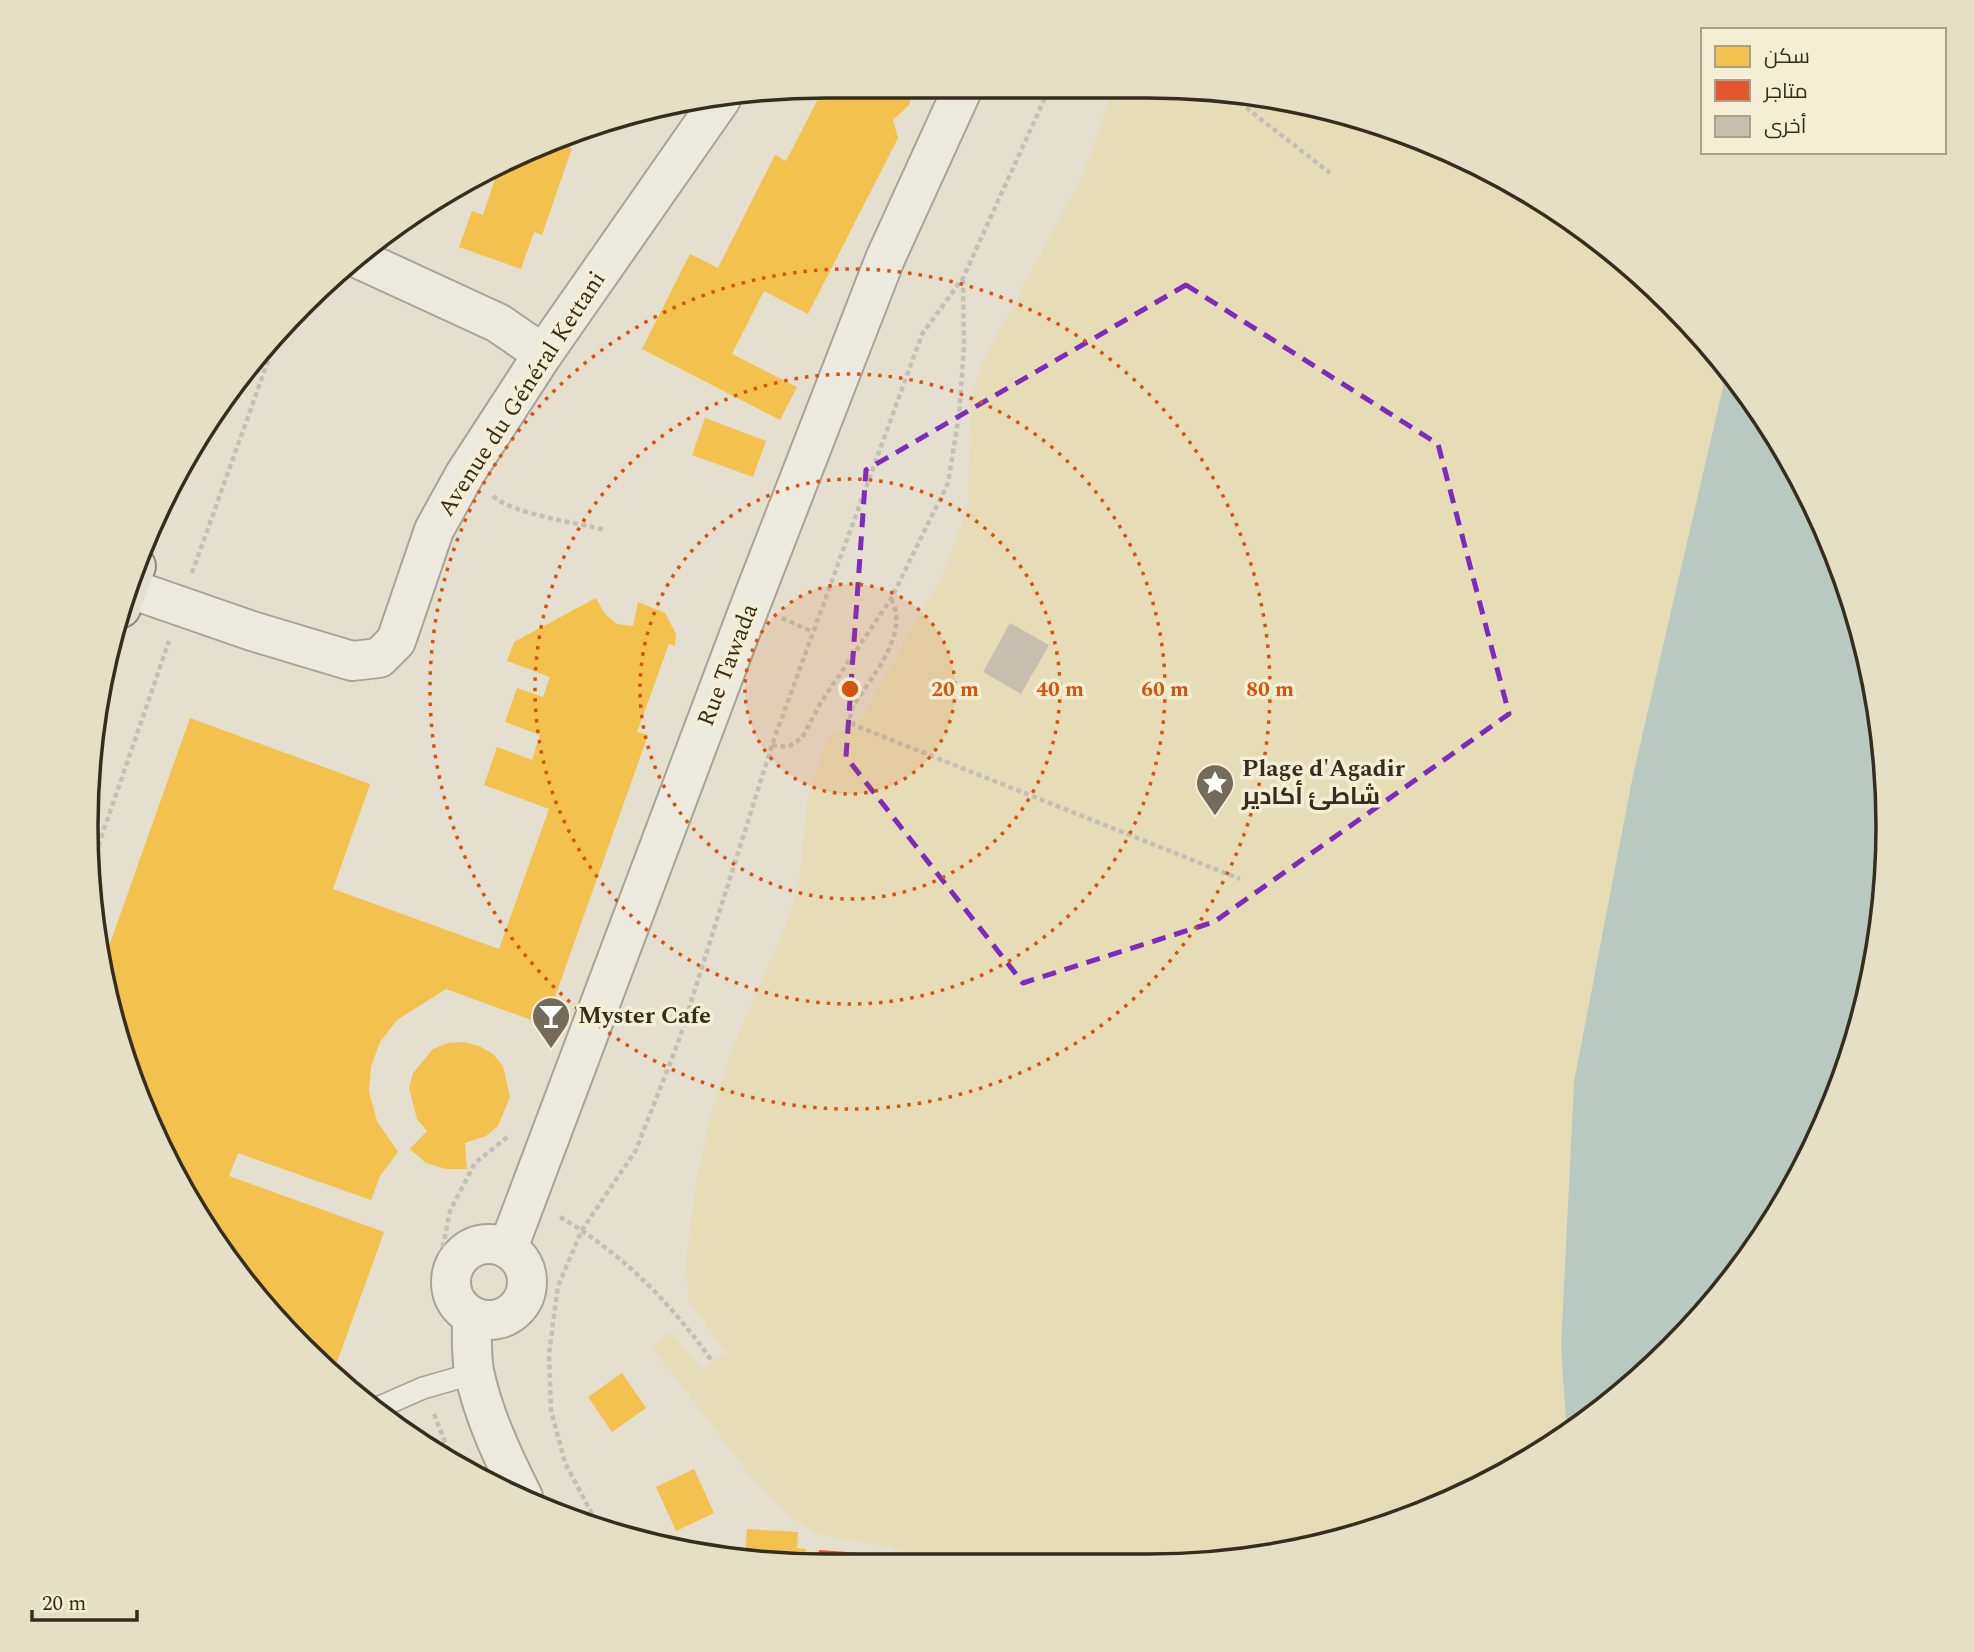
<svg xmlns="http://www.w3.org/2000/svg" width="1974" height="1652" font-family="Spectral,Cairo,serif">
<rect width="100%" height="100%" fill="#e4dfce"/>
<path fill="#e6ddb6" d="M1113,90C1156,91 1203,87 1246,92C1390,112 1574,196 1673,304C1692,325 1709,348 1727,370L1633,775L1574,1082L1561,1347L1567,1435L1432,1510L1293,1552L1148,1566L930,1565L898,1549L816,1534L790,1516L749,1474L652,1347L672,1332L702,1370L726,1352L689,1302L686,1264L695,1190L711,1114L732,1049L784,929L799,884L808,795L828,738L860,721L944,573L968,506L970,401L983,362L1083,174Z"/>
<path fill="#b9c9c1" d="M1727,370L1763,414L1832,542L1874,681L1888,826L1874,970L1832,1109L1764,1237L1672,1349L1567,1435L1561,1347L1574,1082L1633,775Z"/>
<g fill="#f2c14e">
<path d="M829,86L914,87V91L909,105L893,120L898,138L808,314L764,291L732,354L797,387L780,420L642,349L690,254L718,268L775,155L786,161L819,97L829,92Z"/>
<path d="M561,141L560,144L572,148L542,235L534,232L521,269L459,247L472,211L483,215L499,167Z"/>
<path d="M705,418L766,441L753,477L692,455Z"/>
<path d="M596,598L605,614L617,624L633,626L638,602L665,613L676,634L675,646L669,644L637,732L648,735L545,1025L446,989L397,1020L380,1042L371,1067L369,1092L377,1121L398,1152L380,1176L371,1200L238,1153L229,1176L384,1232L332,1376L211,1238L142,1110L103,963L190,718L370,784L333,889L499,949L549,809L484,785L497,747L532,760L540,735L505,722L517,688L543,697L550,677L507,661L514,642Z"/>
<path d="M464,1042L479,1046L493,1054L503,1066L510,1097L498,1126L486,1136L465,1143L467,1169H446L426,1163L410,1149L427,1131L417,1119L409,1088L413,1073L433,1049L448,1043Z"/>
<path d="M622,1373L646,1408L612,1432L588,1397Z"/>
<path d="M694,1469L714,1513L676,1531L656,1487Z"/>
<path d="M747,1529L798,1532L797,1548L806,1549L805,1565H777L745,1558Z"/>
</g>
<path fill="#e4572e" d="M819,1550L876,1554L875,1565H818Z"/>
<path fill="#c7beaf" d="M1010,623L1049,645L1021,694L983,672Z"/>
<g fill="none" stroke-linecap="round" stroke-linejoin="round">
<defs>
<path id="lane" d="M375,1409L423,1388L475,1373"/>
<g id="street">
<path d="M359,259L498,323L543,354"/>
<path d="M128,588L252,631L352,661L379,658L396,641L434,530L465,474L543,354L721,99"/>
<circle cx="489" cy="1282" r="38"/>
<path d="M508,1248L750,606L885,259L963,88"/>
<path d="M472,1317C472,1334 471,1354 474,1371C483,1415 503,1457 523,1497"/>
</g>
<path id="primary" d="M121,608L136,566"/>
</defs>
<use href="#lane" stroke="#a9a497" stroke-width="24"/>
<use href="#street" stroke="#a9a497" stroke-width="42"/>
<use href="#primary" stroke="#8f897e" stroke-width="42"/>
<g stroke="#c5c0b6" stroke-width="4.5" stroke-dasharray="5 3.5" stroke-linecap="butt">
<path d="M1226,92L1330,173"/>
<path d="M493,496C514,515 576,522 605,530"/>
<path d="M192,573L278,333"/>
<path d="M891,599C911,634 870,678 852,708L850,717L854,725L1240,879"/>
<path d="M782,618L813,632"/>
<path d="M772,745L788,747L802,738L821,702L891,599L948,483L959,415L964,347L963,280"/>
<path d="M90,870L169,641"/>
<path d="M560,1217C623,1254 670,1302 712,1361"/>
<path d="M440,1298L439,1266L450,1211L475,1163L510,1135"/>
<path d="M434,1414L454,1465"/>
<path d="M600,1529L565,1463L551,1410L549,1354L558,1286L582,1230L636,1150L679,1040L772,745L922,334L963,278L1049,89"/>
</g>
<use href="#lane" stroke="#ece9df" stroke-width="21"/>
<use href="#street" stroke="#ece9df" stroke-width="38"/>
<use href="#primary" stroke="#e3e0d1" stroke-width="38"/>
</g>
<path fill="none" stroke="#7b2cbf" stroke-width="5" stroke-dasharray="14 9" stroke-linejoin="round" d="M1186,285L1438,444L1509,714L1214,922L1023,983L846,757L866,470Z"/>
<circle cx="850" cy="689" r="105" fill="#d6550e" fill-opacity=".12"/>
<g fill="none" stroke="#d6550e" stroke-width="3.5" stroke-dasharray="3.5 7">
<circle cx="850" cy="689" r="105"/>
<circle cx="850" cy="689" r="210"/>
<circle cx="850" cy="689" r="315"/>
<circle cx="850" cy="689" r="420"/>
</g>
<defs>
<symbol id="sight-pin" viewBox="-11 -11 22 30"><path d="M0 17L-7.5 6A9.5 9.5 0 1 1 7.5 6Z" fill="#746b5c" stroke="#f4eed4"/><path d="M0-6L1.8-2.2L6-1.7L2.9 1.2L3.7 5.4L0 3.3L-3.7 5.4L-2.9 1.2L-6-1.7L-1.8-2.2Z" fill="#fff"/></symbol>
<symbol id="bar-pin" viewBox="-11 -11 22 30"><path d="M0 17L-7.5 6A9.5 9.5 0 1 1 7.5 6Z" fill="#746b5c" stroke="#f4eed4"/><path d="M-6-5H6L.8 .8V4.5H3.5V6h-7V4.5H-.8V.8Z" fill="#fff"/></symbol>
</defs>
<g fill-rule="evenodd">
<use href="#sight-pin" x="1193" y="761" width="44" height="60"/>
<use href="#bar-pin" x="529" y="994" width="44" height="60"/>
</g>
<g text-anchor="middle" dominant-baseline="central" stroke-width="7" stroke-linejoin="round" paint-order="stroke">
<g font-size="24" fill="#372d1f" stroke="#f4eed4">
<text transform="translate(522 394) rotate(-57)">Avenue du Général Kettani</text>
<text transform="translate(728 665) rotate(-69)">Rue Tawada</text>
</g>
<g font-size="24" font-weight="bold" fill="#372d1f" stroke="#f4eed4" text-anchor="start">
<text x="1242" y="769">Plage d'Agadir<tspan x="1242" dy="28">شاطئ أكادير</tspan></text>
<text x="578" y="1016">Myster Cafe</text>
</g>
</g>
<path d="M0 0H1974V1652H0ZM826 98H1148A728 728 0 0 1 1876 826V826A728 728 0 0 1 1148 1554H826A728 728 0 0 1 98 826V826A728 728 0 0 1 826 98Z" fill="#e5dfc6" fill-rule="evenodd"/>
<path fill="none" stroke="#372d1f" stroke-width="3.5" d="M826 98H1148A728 728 0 0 1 1876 826V826A728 728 0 0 1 1148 1554H826A728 728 0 0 1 98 826V826A728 728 0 0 1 826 98Z"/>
<circle cx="850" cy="689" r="10" fill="#d6550e" stroke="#f4eed4" stroke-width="3.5"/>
<g font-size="21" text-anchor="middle" font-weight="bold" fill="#d6550e" stroke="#f4eed4" stroke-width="7" stroke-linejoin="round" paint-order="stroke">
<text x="955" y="696">20 m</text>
<text x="1060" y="696">40 m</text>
<text x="1165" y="696">60 m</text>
<text x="1270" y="696">80 m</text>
</g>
<rect x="1701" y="28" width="245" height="126" fill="#f4eed4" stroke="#a8a18c" stroke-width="2"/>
<rect x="1715" y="46" width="35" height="21" fill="#f2c14e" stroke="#a8a18c" stroke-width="2"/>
<text x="1764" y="63" font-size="21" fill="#372d1f">سكن</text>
<rect x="1715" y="80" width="35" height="21" fill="#e4572e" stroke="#a8a18c" stroke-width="2"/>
<text x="1764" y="98" font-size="21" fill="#372d1f">متاجر</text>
<rect x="1715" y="116" width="35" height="21" fill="#c7beaf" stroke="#a8a18c" stroke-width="2"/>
<text x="1764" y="133" font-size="21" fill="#372d1f">أخرى</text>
<path d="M32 1610v10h105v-10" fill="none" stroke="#372d1f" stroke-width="3.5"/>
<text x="42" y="1610" font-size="21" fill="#372d1f" stroke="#f4eed4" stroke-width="5" paint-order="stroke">20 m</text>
</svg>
